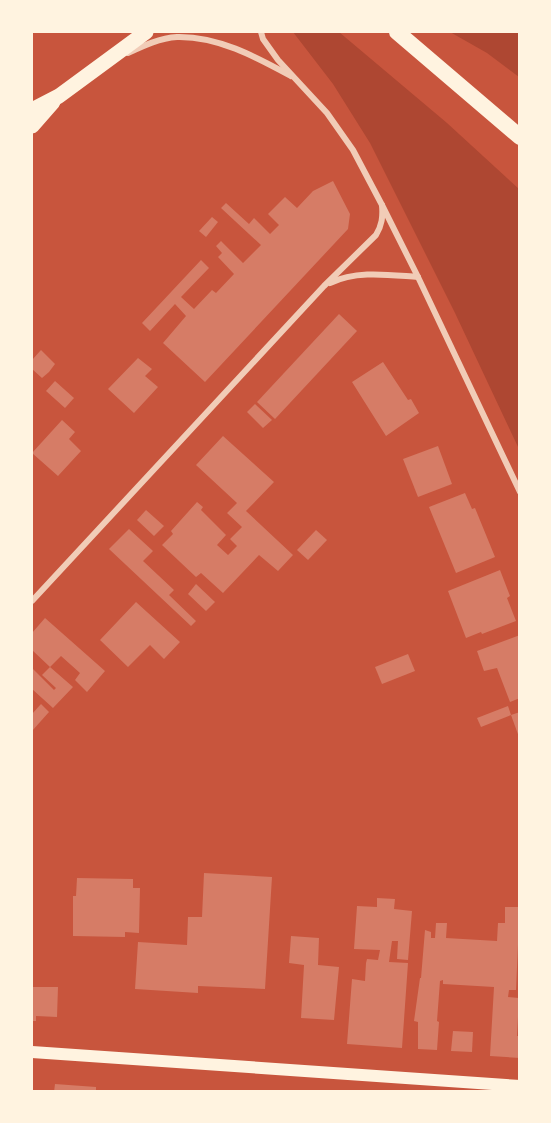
<svg xmlns="http://www.w3.org/2000/svg" width="551" height="1123" font-family="Commissioner,sans-serif">
<rect width="100%" height="100%" fill="#c8553d"/>
<g fill="#ae4732">
<path d="M293,32H339L447,123L519,189V449L455,313L370,143L333,84Z"/>
<path d="M450,32H519V77L487,53Z"/>
</g>
<g fill="#d67c66">
<path d="M333,181L350,214L348,229L205,382L163,343L186,316L175,304L150,331L142,323L201,260L209,268L181,297L194,309L212,290L216,293L234,274L218,257L222,253L216,246L221,241L243,263L261,245L221,208L226,203L249,224L254,218L270,234L279,225L268,214L285,197L297,208L313,191Z"/>
<path d="M212,217L218,222L206,237L199,231Z"/>
<path d="M339,314L357,331L275,419L257,402Z"/>
<path d="M41,350L55,364L49,372L42,378L32,369V360Z"/>
<path d="M138,358L152,369L145,376L158,387L134,413L108,389Z"/>
<path d="M383,362L408,400L411,399L419,413L386,436L352,382Z"/>
<path d="M55,381L74,398L65,408L46,391Z"/>
<path d="M255,404L272,420L263,428L247,412Z"/>
<path d="M62,420L75,432L69,439L81,451L58,476L32,453Z"/>
<path d="M223,436L274,482L246,511L293,555L278,571L259,555L223,593L201,573L196,577L162,545L173,534L171,531L197,502L203,507L201,510L226,535L217,545L228,555L237,546L230,539L242,527L227,513L237,503L196,465Z"/>
<path d="M438,446L452,484L418,497L403,459Z"/>
<path d="M465,493L472,509L475,508L495,557L456,573L429,507Z"/>
<path d="M146,510L164,526L154,536L137,520Z"/>
<path d="M129,529L153,551L143,561L174,590L169,595L196,621L191,626L109,549Z"/>
<path d="M316,530L327,540L308,560L297,550Z"/>
<path d="M500,570L510,596L507,598L516,621L482,634L481,632L466,638L448,591Z"/>
<path d="M196,584L215,602L206,611L188,594Z"/>
<path d="M136,602L180,642L164,659L150,645L128,667L100,640Z"/>
<path d="M45,618L105,671L87,692L75,680L80,673L61,656L50,667L73,687L53,708L32,689V668L54,690L56,688L42,675L50,667L32,650V633Z"/>
<path d="M520,635V698L510,702L497,668L484,671L477,651Z"/>
<path d="M408,654L415,671L382,684L375,667Z"/>
<path d="M41,704L49,712L32,731V714Z"/>
<path d="M508,706L511,715L481,727L477,718Z"/>
<path d="M520,712V737H519L511,715Z"/>
<path d="M204,873L272,877L265,989L198,986V993L135,989L138,942L187,945L188,917H202Z"/>
<path d="M77,878L133,879V888H140L139,933L125,932V937L73,936V896H76Z"/>
<path d="M377,898L395,899L394,909L412,911L408,960L397,959L398,941H392L389,962L408,963L402,1048L347,1044L352,979L365,981L366,963L367,959L378,960L380,950L354,949L357,906L377,907Z"/>
<path d="M505,907H520V945H518L516,990H509L508,997L519,998L517,1036H520V1058L490,1056L494,987L443,984V980L440,981L437,1021L439,1022L437,1050L418,1049V1022L414,1021L420,978H421L425,930L431,932V938H435L436,923H447L446,938L497,941L498,923H505Z"/>
<path d="M291,936L319,938L318,965L339,967L334,1020L301,1018L304,965L289,963Z"/>
<path d="M32,987H58L57,1017L36,1016V1021H32Z"/>
<path d="M453,1031L473,1032L472,1052L451,1051Z"/>
<path d="M55,1084L96,1087V1092H54Z"/>
</g>
<g fill="none" stroke-linecap="round" stroke-linejoin="round">
<g stroke="#f1ccb7" stroke-width="6">
<path d="M261,32L263,39L278,60L327,113L353,150L382,205L418,277L520,492"/>
<path d="M128,53C143,46 160,38 177,37C218,36 256,57 291,76"/>
<path d="M330,283C357,270 389,275 418,277"/>
<path d="M32,601L324,286L376,235C382,225 383,217 382,205"/>
</g>
<path stroke="#fff3e0" stroke-width="12" d="M32,1052L520,1086"/>
<g stroke="#fff3e0" stroke-width="15">
<path d="M32,110L59,96L146,32"/>
<path d="M32,126L53,102"/>
</g>
<path stroke="#fff3e0" stroke-width="16" d="M397,32L520,137"/>
</g>
<rect width="551" height="1123" fill="none" stroke="#fff3e0" stroke-width="66"/>
</svg>
